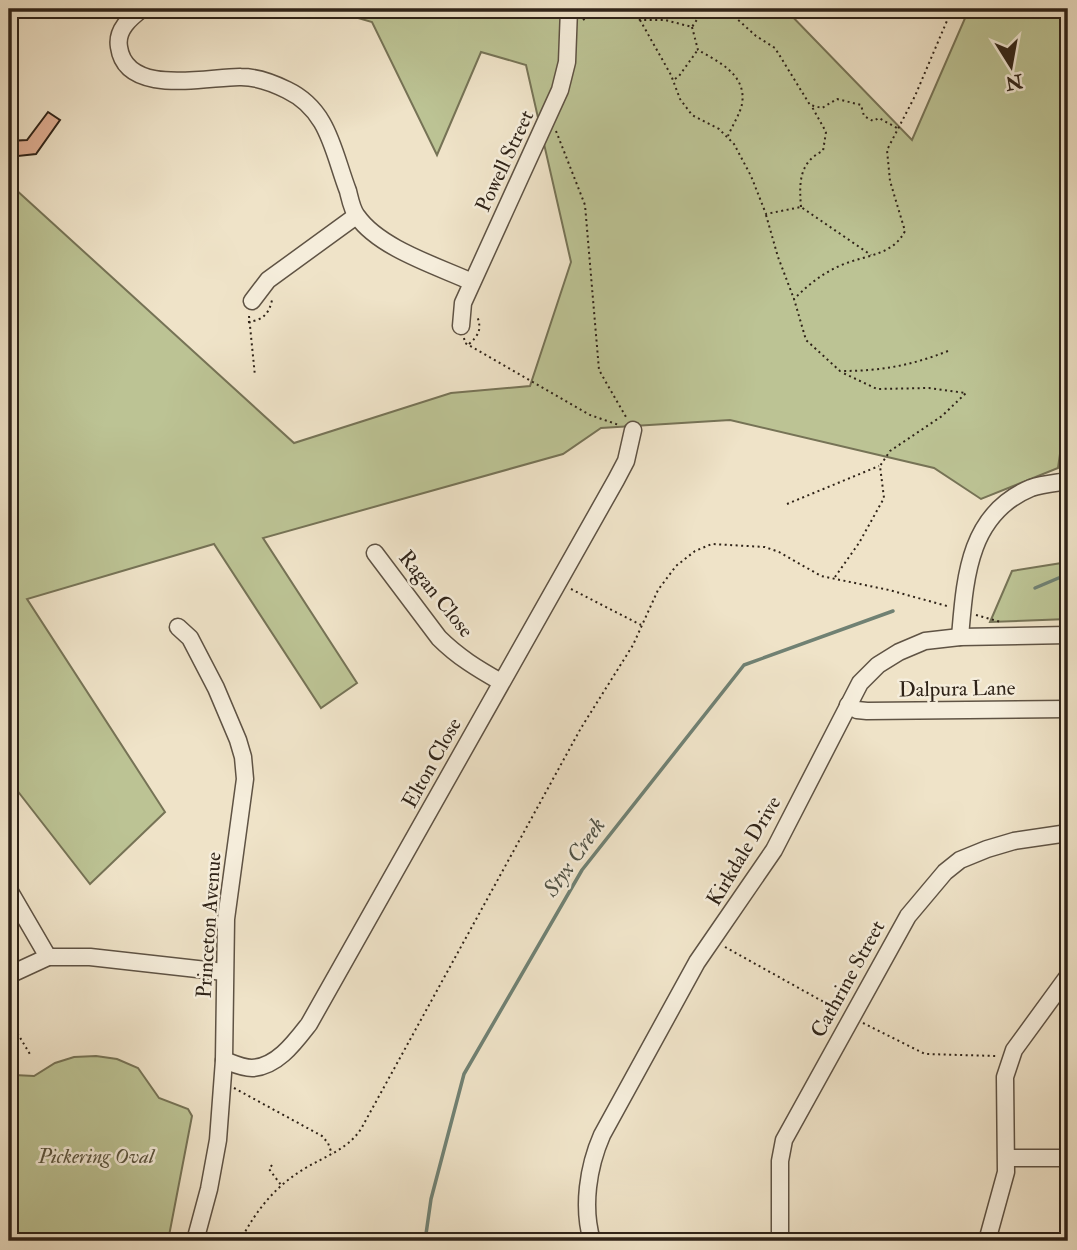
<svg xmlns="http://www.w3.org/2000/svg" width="1077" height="1250" font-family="'IM FELL Double Pica',serif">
<rect width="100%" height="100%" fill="#efe3c8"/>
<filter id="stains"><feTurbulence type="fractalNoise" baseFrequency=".00286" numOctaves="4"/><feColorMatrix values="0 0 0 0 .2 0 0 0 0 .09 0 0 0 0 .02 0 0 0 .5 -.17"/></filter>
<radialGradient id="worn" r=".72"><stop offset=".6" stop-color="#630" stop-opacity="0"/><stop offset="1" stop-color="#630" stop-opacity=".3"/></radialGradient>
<g fill="#bcc394" stroke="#767356" stroke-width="2">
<path d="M327,9H785L912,140L969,9H1068V398L1058,468L981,499L934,468L730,420L601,428L563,454L263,538L357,683L321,708L214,544L27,599L165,812L90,884L9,780V191L14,188L294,443L451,393L530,386L571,262L526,65L481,52L437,155L372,22Z"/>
<path d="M1068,562V619L990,622L1012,571Z"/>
<path d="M96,1056L117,1059L138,1068L159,1098L188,1109L192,1116L168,1241H9V1079L14,1075L34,1076L55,1063L74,1057Z"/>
</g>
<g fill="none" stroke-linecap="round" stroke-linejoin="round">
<g stroke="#708173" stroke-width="3.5">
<path d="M1035,588L1068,574"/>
<path d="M425,1241L431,1199L464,1074L582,870L744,665L893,611"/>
</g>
</g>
<path fill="#e1b094" stroke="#2f2318" stroke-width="2" d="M48,112L60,120L36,154L9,157V141L27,140Z"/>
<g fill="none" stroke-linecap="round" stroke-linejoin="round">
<defs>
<g id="minor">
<path d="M142,9C130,18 116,30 119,47C126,98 210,76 241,77C257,77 273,83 287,90C329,110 333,152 348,191C350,199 352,210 357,216C379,248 437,266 472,282"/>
<path d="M252,301L268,280L356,216"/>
<path d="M461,326L463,303L560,90L567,62L569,9"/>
<path d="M375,553L439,638C458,657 478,669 501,682"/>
<path d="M178,627L190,638L216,688L238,740L243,757L245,779L226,919L224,1060L218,1140L209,1189L195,1241"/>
<path d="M960,637C965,579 968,514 1031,488C1042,484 1056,483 1068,481"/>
<path d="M848,705L857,710L867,711L1068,709"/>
<path d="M9,890L48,957"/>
<path d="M9,975L48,957H90L224,972"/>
<path d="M224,1060C232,1063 242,1068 252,1068C277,1067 295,1042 309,1024L616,480L626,461L633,430"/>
<path d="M1007,1158H1068"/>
<path d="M592,1241C582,1207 588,1167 602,1135L697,962L774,850L860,683L878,665L899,652L925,641L960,637L1068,635"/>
<path d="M780,1241V1161L784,1140L908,916L945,872L960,860L987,849L1014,841L1068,833"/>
<path d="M987,1241L1006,1172L1005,1077L1014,1050L1068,976"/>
</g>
</defs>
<use href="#minor" stroke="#5f5344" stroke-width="19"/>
<g stroke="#2f2318" stroke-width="2" stroke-dasharray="2 3.5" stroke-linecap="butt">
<path d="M626,9L640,20H665L692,27L704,9"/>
<path d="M726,9L756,36L775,48L810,105L822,108L837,99L861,105L864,116L873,121L879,118L897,128"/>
<path d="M583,20L599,9"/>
<path d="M640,20L671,75L680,99L692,115L719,129L734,144L751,176L766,214L801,207L871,255"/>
<path d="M692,27L698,50C719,62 747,75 742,104C740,114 732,126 728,136"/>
<path d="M675,79L679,76L697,51"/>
<path d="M556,131L585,205L599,370L626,417"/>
<path d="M801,207C799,183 799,162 823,151L826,132L811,105"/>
<path d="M766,215L778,257L794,299"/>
<path d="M249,316L255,376"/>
<path d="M248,322C263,320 269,314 272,300"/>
<path d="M464,338L465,343L590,415L619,425"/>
<path d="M469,344C479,335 482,329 477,316"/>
<path d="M948,351C910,366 880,371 840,371L806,340L794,299C809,284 824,272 844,264C867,255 893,255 905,231L890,181L887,150L915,96L952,9"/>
<path d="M787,504L879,466"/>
<path d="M835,577L859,543L884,498L880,466L890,451L942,416L966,393L929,388L877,389L841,372"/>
<path d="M571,589L641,625"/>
<path d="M976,615L1001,622"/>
<path d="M725,947L840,1011"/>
<path d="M9,1019L31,1056"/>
<path d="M863,1023L925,1054L997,1056"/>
<path d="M234,1088L322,1136L328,1143L332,1154"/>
<path d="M272,1165L269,1169L281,1185"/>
<path d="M240,1241C256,1211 274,1187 304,1169C325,1156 347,1150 361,1129L581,728L633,645L658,590L676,566L695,551L712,544L765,547L779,552L821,576L889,590L947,606"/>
</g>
<use href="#minor" stroke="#f5eddb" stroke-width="16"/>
</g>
<g text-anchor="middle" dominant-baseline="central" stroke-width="5" stroke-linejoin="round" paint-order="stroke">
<g font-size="21" fill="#2f2318" stroke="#f5eddb">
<text transform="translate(505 161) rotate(-65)">Powell Street</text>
<text transform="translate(436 594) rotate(51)">Ragan Close</text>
<text transform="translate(957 689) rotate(-1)">Dalpura Lane</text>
<text transform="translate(432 763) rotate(-61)">Elton Close</text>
<text transform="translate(744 851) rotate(-59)">Kirkdale Drive</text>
<text transform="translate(209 925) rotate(-86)">Princeton Avenue</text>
<text transform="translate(848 979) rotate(-61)">Cathrine Street</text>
</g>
<g font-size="21" font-style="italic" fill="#59533d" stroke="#f5eddb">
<text x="96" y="1156">Pickering Oval</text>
</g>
<g font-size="23" font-style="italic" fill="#4f5246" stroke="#f5eddb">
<text transform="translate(574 857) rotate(-55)">Styx Creek</text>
</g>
</g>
<rect width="1077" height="1250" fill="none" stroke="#efe3c8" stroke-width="35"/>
<rect x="10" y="10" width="1056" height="1229" fill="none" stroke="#2f2318" stroke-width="3.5"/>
<rect x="18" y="18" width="1042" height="1215" fill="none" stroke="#2f2318" stroke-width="2"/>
<g transform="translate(1011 66) rotate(169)" stroke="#f5eddb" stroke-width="5" paint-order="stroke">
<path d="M0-5L12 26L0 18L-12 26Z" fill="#2f2318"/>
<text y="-10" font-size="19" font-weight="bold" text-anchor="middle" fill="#2f2318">N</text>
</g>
<rect width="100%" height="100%" filter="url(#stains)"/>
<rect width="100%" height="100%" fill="url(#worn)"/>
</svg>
